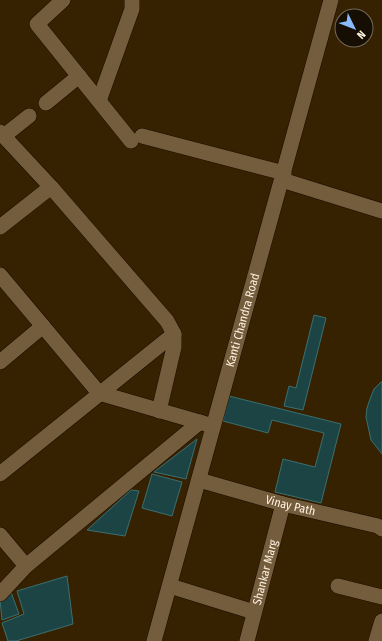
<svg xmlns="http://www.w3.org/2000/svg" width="382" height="641" font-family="'Fira Sans Condensed',sans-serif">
<rect width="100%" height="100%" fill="#362201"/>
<g fill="#1d4445" stroke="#3b6f70">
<path d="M314,315L326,318L303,410L284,406L289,386L296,388Z"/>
<path d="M381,382H382V454L371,440L366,417L367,408L370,399L374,389Z"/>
<path d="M229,396L341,424L321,503L275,492L283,459L315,467L324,433L272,420L268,433L223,421Z"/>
<path d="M197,439L186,479L154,472Z"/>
<path d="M152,474L182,482L172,516L142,508Z"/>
<path d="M131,490L139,491L125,536L87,530Z"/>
<path d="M67,576L73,624L16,641H8L2,623L24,614L17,591Z"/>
<path d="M11,592L19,614L2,620L0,600Z"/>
</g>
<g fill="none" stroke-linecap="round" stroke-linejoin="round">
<defs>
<g id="minor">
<path d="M63,0L37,24L131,141"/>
<path d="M99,101L132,9V0"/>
<path d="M46,103L79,76"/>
<path d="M0,132L51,187L167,321L174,334V347L159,411"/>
<path d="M4,136L29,116"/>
<path d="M142,136L284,173"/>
<path d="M282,180L382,211"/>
<path d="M0,227L51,187"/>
<path d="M0,275L99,393L213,426"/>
<path d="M0,362L43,326"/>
<path d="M0,474L174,334"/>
<path id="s1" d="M199,480L283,504L378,526L382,529"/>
<path d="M0,535L26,566L0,594"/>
<path d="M26,566L200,422"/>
<path d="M170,586L254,612"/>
<path d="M338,586L382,597"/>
<path id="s2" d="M154,641L331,0"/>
<path id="s3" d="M247,641L283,504"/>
<path d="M376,641L382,621"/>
</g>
</defs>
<use href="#minor" stroke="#1a0c00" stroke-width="16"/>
<use href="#minor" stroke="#745d3d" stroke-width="15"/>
</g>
<g text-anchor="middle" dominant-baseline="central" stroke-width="3" stroke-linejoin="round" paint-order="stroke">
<g font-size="12" fill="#fff1df" stroke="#170e03">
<text stroke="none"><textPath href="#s2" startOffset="333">Kanti Chandra Road</textPath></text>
<text stroke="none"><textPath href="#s1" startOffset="95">Vinay Path</textPath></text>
<text stroke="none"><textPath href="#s3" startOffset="71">Shankar Marg</textPath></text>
</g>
</g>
<g transform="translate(354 28) rotate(133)"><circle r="19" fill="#170e03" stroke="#74695b"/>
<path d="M0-3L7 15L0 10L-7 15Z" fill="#89bafc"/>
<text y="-6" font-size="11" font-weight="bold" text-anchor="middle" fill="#fff1df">N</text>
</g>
</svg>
